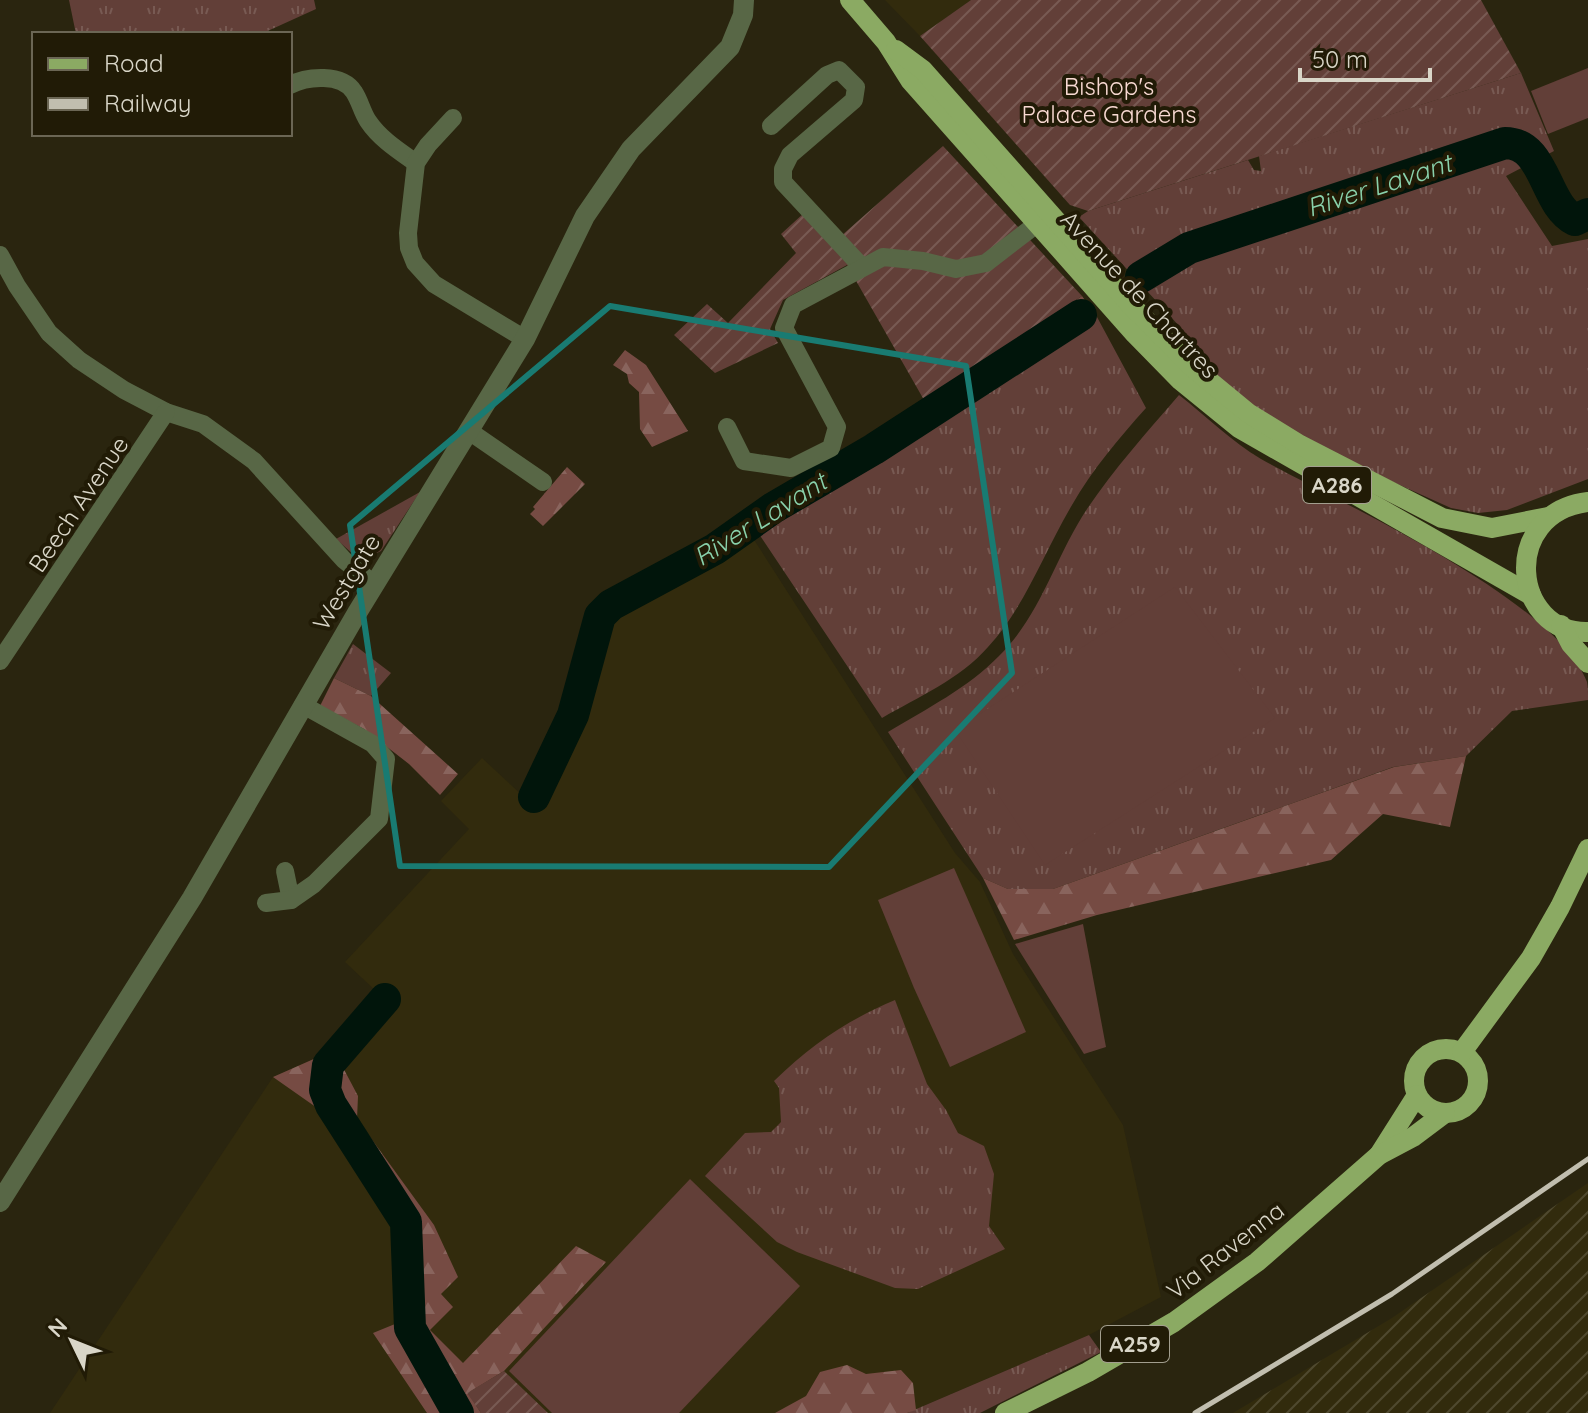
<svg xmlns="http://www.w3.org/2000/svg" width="1588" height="1413" font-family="Quicksand,sans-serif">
<defs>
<pattern id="industrial-furrows" width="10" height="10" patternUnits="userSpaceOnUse" patternTransform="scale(2)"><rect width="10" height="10" fill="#322b0d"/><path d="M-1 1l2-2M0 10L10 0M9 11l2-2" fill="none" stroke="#4f492f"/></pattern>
<pattern id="grass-tufts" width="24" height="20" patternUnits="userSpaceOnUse" patternTransform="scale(2)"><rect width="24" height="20" fill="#623f38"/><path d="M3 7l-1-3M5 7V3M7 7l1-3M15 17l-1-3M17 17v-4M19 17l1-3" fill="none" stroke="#785a53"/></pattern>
<pattern id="forest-firs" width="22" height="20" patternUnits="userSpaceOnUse" patternTransform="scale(2)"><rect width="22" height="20" fill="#764b43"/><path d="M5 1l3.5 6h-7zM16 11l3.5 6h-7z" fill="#89645d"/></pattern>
<pattern id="garden-furrows" width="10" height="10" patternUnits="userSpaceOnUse" patternTransform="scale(2)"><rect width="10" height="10" fill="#623f38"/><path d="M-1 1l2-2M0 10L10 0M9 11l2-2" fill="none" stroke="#785a53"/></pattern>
</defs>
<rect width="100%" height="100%" fill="#2a250f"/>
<g fill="#322b0d">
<path d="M885,0H971L920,36Z"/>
<path d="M751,535L955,853L980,882L1013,954L1123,1125L1161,1297L1089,1335L907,1413H50L273,1077L316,1058L378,993L345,962L469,829L441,801L482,758L538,810L583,709L607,613Z"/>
</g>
<path fill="url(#industrial-furrows)" d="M1588,1183V1413H1233L1392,1318Z"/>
<g fill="url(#grass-tufts)">
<path d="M69,0H314L316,9L261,34H76Z"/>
<path d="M1521,73L1554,151L1506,176L1552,246L1588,239V479L1507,510L1478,513L1451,508L1373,473L1250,408L1211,374L1204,353L1079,217L1088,211L1248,160L1254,170L1261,171L1259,156Z"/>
<path d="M1097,317L1146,408C1119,438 1092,470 1072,505C1044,552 1025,607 988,647C960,679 918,697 882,718L759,534L1019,363Z"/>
<path d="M1179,395C1206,416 1232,442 1261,459C1340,503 1555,599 1587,682C1588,687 1588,694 1588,700L1512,711L1466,756L1393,767L1053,889H1008L983,878L888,732C926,709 968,688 999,656C1041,615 1055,557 1087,509C1114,469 1147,432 1179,395Z"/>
<path d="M420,492L381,551L364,559L353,554L336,539Z"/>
<path d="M353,644L391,673L371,696L334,678Z"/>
<path d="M895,1000L927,1084L946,1110L958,1133L984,1146L994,1174L989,1226L1005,1249L918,1289L895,1288L797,1252L777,1242L705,1176L745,1133L771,1132L781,1122L779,1088L774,1081C812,1044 846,1021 895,1000Z"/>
<path d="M1089,1335L1101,1352L980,1413H907Z"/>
</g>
<g fill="url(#forest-firs)">
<path d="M1082,296L1097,317L1019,363L759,534L744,511L924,400Z"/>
<path d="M625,350L646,365L688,431L652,447L640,429L639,392L629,383L627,374L613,365Z"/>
<path d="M567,467L585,484L543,526L530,514L535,509L533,507Z"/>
<path d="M334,678L371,696L458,774L440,795L409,764L364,729L320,706Z"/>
<path d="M1466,756L1450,827L1383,814L1331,860L1097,915L1014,940L983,878L1008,889H1053L1394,767Z"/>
<path d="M330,1043L358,1096L357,1119L434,1225L458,1277L441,1294L453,1307L430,1330L463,1363L576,1246L606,1262L504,1371L468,1393L481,1413H427L373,1333L395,1324V1227L340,1124L273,1077L316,1058Z"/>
<path d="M847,1365L866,1374L901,1370L913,1383L916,1410L907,1413H775L806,1396L820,1372Z"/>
</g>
<g fill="url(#garden-furrows)">
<path d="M971,0H1481L1521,73L1088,211L1070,205L920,36Z"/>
<path d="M943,146L1082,296L924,400L847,265L783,300L770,329L778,343L715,373L674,335L707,304L728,323L796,253L781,234L804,213L832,244Z"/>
<path d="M504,1371L548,1413H481L467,1393Z"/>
</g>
<g fill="#623f38">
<path d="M1588,68V118L1548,134L1531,91Z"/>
<path d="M1175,587L1275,718L1045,865L955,730Z"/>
<path d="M954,868L1026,1032L950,1067L914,988L878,900Z"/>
<path d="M1083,924L1106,1047L1084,1054L1015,944Z"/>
<path d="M690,1179L800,1286L679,1413H552L509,1371Z"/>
</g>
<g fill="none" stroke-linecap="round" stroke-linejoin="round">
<g stroke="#01150b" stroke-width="32">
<path d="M1141,277L1189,248L1505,143C1546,143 1544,205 1575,220L1588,214"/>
<path d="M534,797L573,715L600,616L611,605L715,549L773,508L874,449L1081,315"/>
<path d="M385,999L328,1065L325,1090L331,1105L406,1222L410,1328L458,1413"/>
</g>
<g stroke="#586746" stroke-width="18">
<path d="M290,85C307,76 342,73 354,92C360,101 362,112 368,121C380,139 399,151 416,163"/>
<path d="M453,118L428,145L416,163L408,233L409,248L415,263L434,284L525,339"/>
<path d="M771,126L827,75L839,70L856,87L854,100L790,155L783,169V182L862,267"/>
<path d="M0,255L17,286L49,333L79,360L124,390L166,412L203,424L254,461L344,560L374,584"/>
<path d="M727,427L744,461L791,468L831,448L837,427L784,328L793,305L883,257L923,261L956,269L986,263L1038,223"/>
<path d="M469,431L543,482"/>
<path d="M0,661L166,412"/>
<path d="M285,871L291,900"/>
<path d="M266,903L291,900L314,884L379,819L386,759L373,744L303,705"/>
</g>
<path stroke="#586746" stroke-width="20" d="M0,1202L192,898L357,613L525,339L585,216L631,149L730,47L743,15L744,0"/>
<g stroke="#8baa63" stroke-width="20">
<path d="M850,0L886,42L910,80L1135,334L1180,380L1239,428L1531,595"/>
<path d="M896,50L923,70L1129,303L1191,366L1248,413L1300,445L1442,518L1492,528L1548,517"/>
<path d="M1588,502C1499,513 1512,634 1588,632"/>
<path d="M1561,625L1571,644L1588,663"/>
<circle cx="1446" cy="1081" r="32"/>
<path d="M1462,1052L1531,958L1560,907L1588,849"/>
<path d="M1379,1155L1417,1095"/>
<path d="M1005,1413L1088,1372L1174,1322L1257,1262L1379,1155L1413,1137L1445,1113"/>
</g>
<path stroke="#c1beaf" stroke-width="5" d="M1195,1413L1392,1294L1588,1159"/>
</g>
<path fill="none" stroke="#197b72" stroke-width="6" stroke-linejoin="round" d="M610,306L966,366L1012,673L829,867L400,866L350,525Z"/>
<g text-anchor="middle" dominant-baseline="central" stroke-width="8" stroke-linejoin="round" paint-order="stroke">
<g fill="#211b06" stroke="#a29e8e" stroke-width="2">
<rect x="1303" y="467" width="68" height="36" rx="6"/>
<rect x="1101" y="1326" width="68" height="36" rx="6"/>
</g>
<g font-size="22" font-weight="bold" fill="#d9d6c8">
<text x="1337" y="485">A286</text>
<text x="1135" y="1344">A259</text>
</g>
<g font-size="24" fill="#f8d9d2" stroke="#211b06">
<text x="1109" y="86">Bishop's<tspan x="1109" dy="28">Palace Gardens</tspan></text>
</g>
<g font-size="24" fill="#d9d6c8" stroke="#211b06">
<text transform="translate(1140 294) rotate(47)">Avenue de Chartres</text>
<text transform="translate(78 504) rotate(-56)">Beech Avenue</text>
<text transform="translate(346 582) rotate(-59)">Westgate</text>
<text transform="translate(1225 1250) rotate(-38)">Via Ravenna</text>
</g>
<g font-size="26" font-style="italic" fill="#89d1ab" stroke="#211b06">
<text transform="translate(1379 185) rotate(-18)">River Lavant</text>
<text transform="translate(760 519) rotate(-32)">River Lavant</text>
</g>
</g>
<rect x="32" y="32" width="260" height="104" fill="#211b06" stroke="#6b6654" stroke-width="2"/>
<rect x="48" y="58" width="40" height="12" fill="#8baa63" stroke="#6b6654" stroke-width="2"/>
<text x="104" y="72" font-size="24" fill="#d9d6c8">Road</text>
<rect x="48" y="98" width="40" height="12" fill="#c1beaf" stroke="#6b6654" stroke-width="2"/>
<text x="104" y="112" font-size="24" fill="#d9d6c8">Railway</text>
<g transform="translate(72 1341) rotate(313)" stroke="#211b06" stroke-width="6" paint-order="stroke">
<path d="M0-6L14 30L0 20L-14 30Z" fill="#d9d6c8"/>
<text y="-12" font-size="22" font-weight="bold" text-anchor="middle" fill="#d9d6c8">N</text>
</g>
<path d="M1300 68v12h130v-12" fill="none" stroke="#d9d6c8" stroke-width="4"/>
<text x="1312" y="68" font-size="24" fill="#d9d6c8" stroke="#211b06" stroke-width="6" paint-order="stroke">50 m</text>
</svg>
